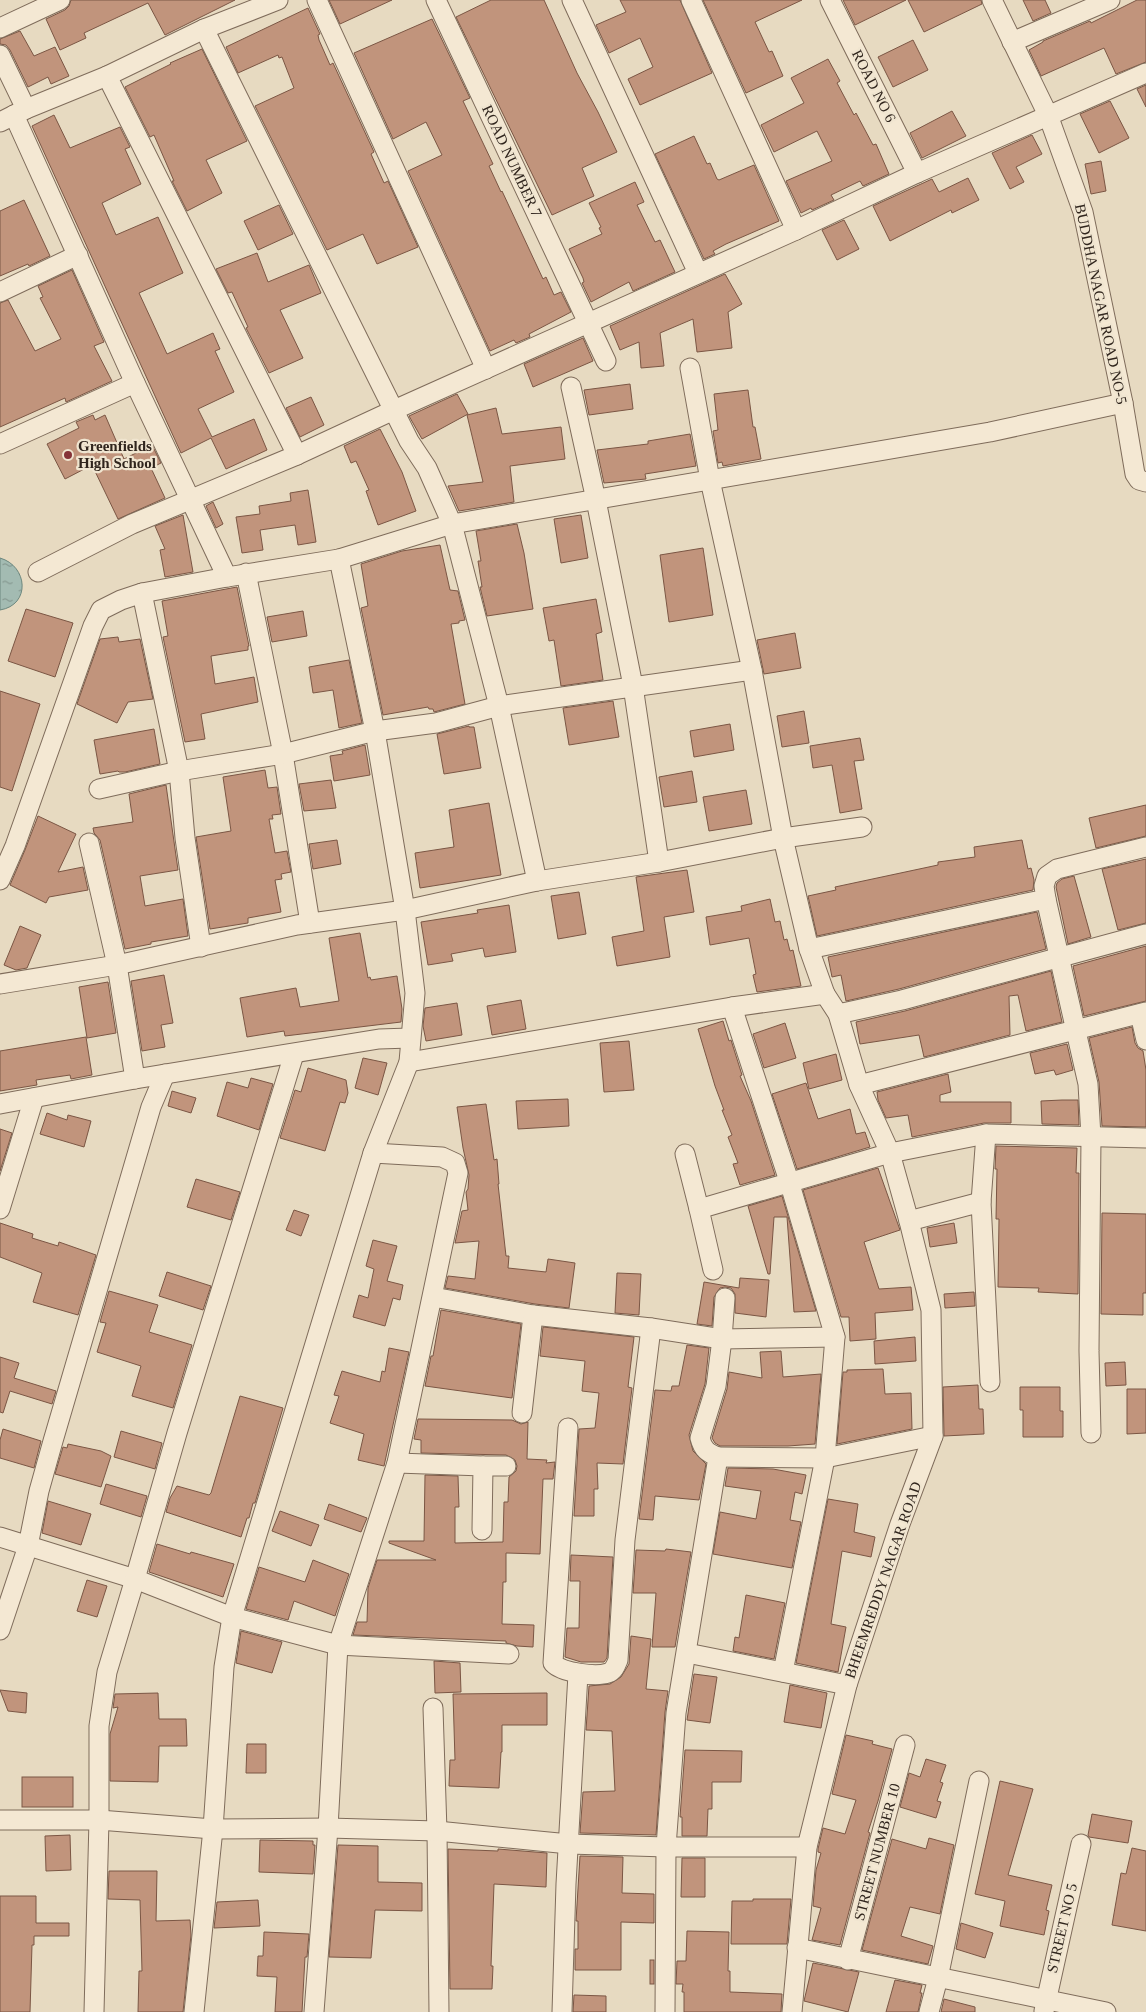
<svg xmlns="http://www.w3.org/2000/svg" width="1146" height="2012" font-family="'Times New Roman',serif">
<defs>
<pattern id="water-ripples" width="26" height="14" patternUnits="userSpaceOnUse" patternTransform="scale(1.25)"><rect width="26" height="14" fill="#a3bbb2"/><path d="M2 4q2-2 4 0t4 0M15 11q2-2 4 0t4 0" fill="none" stroke="#859890"/></pattern>
</defs>
<rect width="100%" height="100%" fill="#e7dac1"/>
<path fill="url(#water-ripples)" stroke="#6c877e" d="M0,558C28,566 31,605 0,610Z"/>
<g fill="#c1947c" stroke="#7b5644">
<path d="M71,0H235L165,35L148,3L84,33L86,38L60,50L46,19L65,10L69,6Z"/>
<path d="M329,0H392L340,24Z"/>
<path d="M491,0H544L577,73L598,112L617,152L582,168L594,196L552,215L456,17Z"/>
<path d="M620,0H680L712,73L640,105L628,79L653,67L640,38L609,53L596,25L626,12Z"/>
<path d="M703,0H802L755,22L769,52L772,51L783,76L746,93Z"/>
<path d="M843,0H906L855,25Z"/>
<path d="M908,0H981L982,4L924,32Z"/>
<path d="M1023,0H1045L1051,13L1033,21Z"/>
<path d="M1137,0H1146V62L1116,74L1104,48L1041,76L1029,50L1043,42V41L1090,21L1091,23Z"/>
<path d="M308,8L320,34L318,35L319,40L330,65L333,63L374,152L371,154L384,183L388,181L418,247L377,264L363,234L327,250L255,106L294,88L282,57L279,58L278,55L238,73L226,47Z"/>
<path d="M432,19L470,98L463,101L493,164L489,166L501,192L502,191L543,279L546,277L554,295L561,292L571,312L529,334L530,337L516,343L514,340L490,351L408,171L442,155L426,122L393,139L354,53Z"/>
<path d="M20,31L34,56L55,47L69,76L51,84L48,77L28,87L10,50L6,45L0,44V39Z"/>
<path d="M913,40L928,70L893,87L878,57Z"/>
<path d="M202,49L247,141L206,160L222,193L187,211L172,181H174L154,135L150,137L125,87L171,64L170,63Z"/>
<path d="M828,59L840,81L837,83L854,115L856,113L873,145L876,144L889,174L863,186L860,181L831,195L834,200L812,210L811,208L801,213L786,181L832,161L817,131L774,152L761,125L804,103L791,78Z"/>
<path d="M1146,85V107L1137,89Z"/>
<path d="M1110,101L1129,138L1099,153L1080,114Z"/>
<path d="M952,111L966,136L922,158L910,133Z"/>
<path d="M54,115L70,148L120,127L130,147L125,149L141,184L102,203L116,235L158,217L183,273L139,293L151,319L167,354L213,333L220,349L215,351L234,392L198,409L212,437L254,419L267,450L226,469L211,438L181,453L32,126Z"/>
<path d="M1032,135L1042,154L1016,167L1024,182L1010,189L992,153Z"/>
<path d="M694,136L707,164L710,163L717,179L719,180L754,165L779,221L726,244L713,251L715,254L704,259L655,154Z"/>
<path d="M1101,161L1106,191L1091,194L1085,164Z"/>
<path d="M968,178L979,200L952,213L951,210L890,241L873,206L932,179L939,192Z"/>
<path d="M635,182L644,202L637,205L655,242L660,240L675,272L633,291L629,282L591,302L582,283L584,282L583,278L569,249L602,234L599,228L601,227L589,203Z"/>
<path d="M24,200L50,256L29,266L28,264L0,276V211Z"/>
<path d="M279,205L293,234L258,250L244,221Z"/>
<path d="M844,220L859,249L837,260L822,230Z"/>
<path d="M257,253L268,282L309,265L321,293L280,310L303,358L269,373L246,328L248,327L232,292L228,293L216,269Z"/>
<path d="M72,270L104,342L94,346L112,381L66,402L65,398L0,427V303L8,300L35,351L61,339L40,298L43,297L38,286Z"/>
<path d="M725,274L742,304L728,312L732,348L697,352L693,319L660,333L664,366L641,368L639,342L620,350L610,326Z"/>
<path d="M583,338L593,361L533,387L524,364Z"/>
<path d="M630,384L633,409L589,415L584,390Z"/>
<path d="M748,390L753,427H755L761,459L723,466L722,462L718,463L713,431L718,430L714,394Z"/>
<path d="M457,394L468,414L422,439L409,416Z"/>
<path d="M311,397L324,425L300,437L286,408Z"/>
<path d="M496,408L502,434L561,427L565,459L510,466L514,502L459,511L448,486L483,482L467,415Z"/>
<path d="M93,415L95,420L105,415L124,459L152,445L161,463L151,468L165,498L118,519L92,465L65,479L47,444L79,428L76,422Z"/>
<path d="M380,429L402,472L416,511L378,525L366,491L369,490L356,461L351,463L344,446Z"/>
<path d="M690,434L696,466L645,474L646,479L604,483L597,450L648,444V441Z"/>
<path d="M308,490L316,542L298,545L295,525L260,530L263,550L242,553L236,517L260,514L259,506L291,501L290,493Z"/>
<path d="M213,502L223,524L216,528L206,506Z"/>
<path d="M183,515L193,572L165,577L160,550L165,549L155,526Z"/>
<path d="M581,515L588,558L561,563L554,519Z"/>
<path d="M517,524L524,553L533,609L487,616L480,587H482L478,561H481L476,531Z"/>
<path d="M440,545L450,590L458,591L465,620L459,621V623L451,624L465,704L434,712L433,709H429L428,707L383,715L361,608L368,606L361,564L402,551Z"/>
<path d="M703,548L713,615L669,622L660,555Z"/>
<path d="M237,587L249,646H248V650L211,656L215,684L254,677L258,702L201,714L205,739L185,742L163,637L168,636L162,601Z"/>
<path d="M596,599L602,632L596,634L603,680L561,686L554,640L549,641L543,608Z"/>
<path d="M26,609L73,623L55,677L8,661Z"/>
<path d="M303,611L307,636L272,642L267,617Z"/>
<path d="M795,633L801,668L764,674L757,640Z"/>
<path d="M118,637L119,642L140,639L153,699L128,702L117,723L77,704L100,639Z"/>
<path d="M349,660L362,723L339,728L333,690L313,693L309,667Z"/>
<path d="M0,691L40,704L12,791L0,787Z"/>
<path d="M613,701L619,737L569,745L563,708Z"/>
<path d="M804,711L809,743L782,747L777,716Z"/>
<path d="M730,724L734,750L694,757L690,731Z"/>
<path d="M469,726V727H474L481,768L444,774L437,734Z"/>
<path d="M154,729L160,764L125,772H119L118,771L100,774L94,740Z"/>
<path d="M860,738L864,760L854,761L862,809L840,813L832,765L813,768L810,746Z"/>
<path d="M365,745L370,775L334,781L330,756L343,754L342,751Z"/>
<path d="M265,770L268,788L277,787L281,814L272,815L273,819H269L275,853L287,851L291,872L281,874L282,879L275,880L281,912L248,918V923L210,929L196,837L231,831L223,777Z"/>
<path d="M692,771L697,802L664,807L659,777Z"/>
<path d="M331,780L336,808L304,811L299,784Z"/>
<path d="M166,785L178,870L140,876L145,906L183,899L188,936L151,942V944L125,949L100,840L94,833L93,828L133,822L129,794Z"/>
<path d="M746,790L752,824L709,831L703,797Z"/>
<path d="M489,803L501,875L420,888L415,853L454,847L449,810Z"/>
<path d="M1146,805V836L1096,848L1089,818Z"/>
<path d="M38,816L76,834L58,872L83,867L88,890L49,897L46,903L10,885L25,850Z"/>
<path d="M337,840L341,864L313,869L309,844Z"/>
<path d="M1022,840L1028,869L1031,868L1034,880L1033,890L817,936L808,896L836,890L835,887L938,865V862L975,857L974,847Z"/>
<path d="M1146,859V923L1118,930L1102,869Z"/>
<path d="M687,870L694,912L664,917L670,957L617,966L612,937L644,931L636,877Z"/>
<path d="M1074,876L1091,937L1068,944L1056,887L1057,883L1062,879Z"/>
<path d="M579,892L586,934L558,939L551,896Z"/>
<path d="M770,899L775,922L780,921L784,940L787,939L790,951L793,950L801,986L757,992L753,975L756,974L749,938L710,945L706,917L742,911L741,906Z"/>
<path d="M509,905L516,952L485,957L483,948L451,954L453,961L428,965L421,922L478,913L477,910Z"/>
<path d="M1037,912L1046,949L899,989L846,1001L841,975L832,977L828,957Z"/>
<path d="M20,926L41,935L27,968L16,970L4,965Z"/>
<path d="M360,933L368,978L370,977L371,980L397,976L402,1009L401,1022L285,1036L284,1031L247,1037L240,998L296,988L300,1007L339,1001L329,938Z"/>
<path d="M1146,946V1001L1084,1016L1073,966Z"/>
<path d="M1051,971L1062,1022L1026,1031L1018,995L1009,996L1010,1035L924,1057L919,1035L860,1044L856,1022L905,1011Z"/>
<path d="M164,975L173,1023L161,1025L165,1047L142,1051L131,981Z"/>
<path d="M108,982L116,1033L87,1038L79,987Z"/>
<path d="M521,1000L526,1029L492,1035L487,1006Z"/>
<path d="M457,1003L462,1035L426,1041L423,1026L425,1008Z"/>
<path d="M723,1021L729,1041L731,1040L742,1075L740,1076L751,1101L775,1175L740,1185L733,1164L738,1163L728,1137L732,1135L722,1110H724L715,1086L698,1029Z"/>
<path d="M785,1023L796,1058L764,1068L753,1034Z"/>
<path d="M1132,1027L1135,1043L1138,1048L1143,1051L1146,1070V1127L1102,1126L1099,1082L1089,1038Z"/>
<path d="M86,1037L92,1075L71,1079L70,1075L36,1080L37,1085L0,1091V1051Z"/>
<path d="M629,1041L634,1090L604,1092L600,1043Z"/>
<path d="M1067,1044L1073,1070L1056,1075L1054,1070L1035,1074L1030,1053Z"/>
<path d="M836,1054L842,1080L809,1089L803,1063Z"/>
<path d="M363,1058L387,1063L378,1095L355,1088Z"/>
<path d="M308,1068L346,1080L348,1093L345,1103L340,1102L325,1151L280,1138L295,1090L301,1092Z"/>
<path d="M948,1074L951,1092L940,1095V1102H1011V1123H984L912,1137L908,1115L886,1118L878,1100L877,1092Z"/>
<path d="M251,1078L273,1084L259,1130L217,1116L227,1082L248,1088Z"/>
<path d="M806,1083L818,1119L850,1109L856,1134L865,1132L870,1147L797,1169L772,1094Z"/>
<path d="M172,1091L196,1098L191,1113L168,1106Z"/>
<path d="M568,1099L569,1126L518,1129L516,1101Z"/>
<path d="M1062,1100H1078L1079,1125L1042,1124L1041,1101Z"/>
<path d="M486,1104L494,1160L497,1159L499,1184H498L506,1256H509L508,1268L546,1272L548,1259L575,1263L569,1308L535,1304L445,1288L448,1276L475,1279L479,1241L455,1243L462,1211L468,1210L466,1192L468,1189L469,1175L463,1148L457,1107Z"/>
<path d="M47,1113L67,1120L68,1115L91,1121L84,1147L40,1134Z"/>
<path d="M0,1129L12,1133L0,1171Z"/>
<path d="M996,1146L1077,1148L1076,1173H1079L1078,1294L1038,1292L1039,1288L998,1287L999,1219H996L997,1169H995Z"/>
<path d="M878,1168L900,1230L864,1242L879,1289L911,1287L913,1310L875,1313L876,1339L850,1341L849,1317H841L803,1190Z"/>
<path d="M196,1179L240,1192L231,1220L187,1207Z"/>
<path d="M782,1196L816,1311L794,1312L787,1217H774L770,1274H768L748,1206Z"/>
<path d="M294,1210L309,1215L301,1236L286,1230Z"/>
<path d="M1102,1213L1146,1214V1293H1143V1315L1101,1314Z"/>
<path d="M0,1223L33,1234L32,1238L58,1246L59,1242L96,1255L78,1315L33,1302L42,1273L0,1257Z"/>
<path d="M954,1223L957,1243L930,1247L927,1228Z"/>
<path d="M373,1240L397,1246L387,1281L403,1285L400,1300L393,1298L385,1326L353,1317L359,1295L368,1298L374,1269L366,1266Z"/>
<path d="M167,1272L211,1286L203,1310L159,1296Z"/>
<path d="M617,1273L641,1274L639,1315L615,1313Z"/>
<path d="M740,1278L769,1280L766,1317L735,1313V1294L731,1288L725,1287L720,1288L714,1297L712,1326L697,1324L704,1282L739,1288Z"/>
<path d="M109,1291L158,1305L149,1332L192,1345L173,1408L132,1396L141,1366L97,1352L106,1323L100,1322Z"/>
<path d="M974,1292L975,1306L945,1308L944,1294Z"/>
<path d="M441,1310L521,1324L512,1398L425,1386L431,1356H433Z"/>
<path d="M543,1327L634,1337L628,1387L632,1388L623,1464L597,1463L598,1489H594V1516H574L579,1429L595,1428L599,1393L582,1391L585,1361L540,1356Z"/>
<path d="M915,1337L916,1361L875,1364L874,1341Z"/>
<path d="M687,1345L709,1348L705,1384L689,1435L693,1451L706,1464L699,1500L655,1496L653,1520L639,1519L655,1390L671,1391L672,1386H679Z"/>
<path d="M389,1348L409,1352L384,1466L358,1460L364,1434L330,1423L339,1396L334,1395L342,1371L380,1382L382,1371L385,1372Z"/>
<path d="M781,1351L783,1377L821,1374L815,1444L788,1446H720L715,1443L712,1438L727,1389L729,1372L762,1378L760,1352Z"/>
<path d="M0,1357L19,1363L14,1378L56,1391L52,1404L10,1391L3,1413L0,1412Z"/>
<path d="M1125,1362L1126,1385L1106,1386L1105,1363Z"/>
<path d="M883,1369L885,1394L911,1393L912,1429L837,1444L843,1372H847V1370Z"/>
<path d="M978,1385L979,1409H983L984,1434L944,1436L943,1387Z"/>
<path d="M1020,1387H1060V1411H1063V1437H1023V1410H1020Z"/>
<path d="M1127,1389H1146V1433L1127,1434Z"/>
<path d="M240,1396L283,1408L255,1503H253L249,1518H247L241,1537L166,1512L170,1498L177,1486L209,1495L211,1493Z"/>
<path d="M418,1419L512,1420L521,1424L528,1422L527,1459L547,1460L546,1463L555,1462L553,1479H543L540,1554L506,1553V1582H503L502,1624L534,1625L533,1647L517,1646L506,1643V1641L353,1635L357,1622H367L368,1588L377,1560H436L389,1543V1541H424L425,1475L458,1476L459,1507H455V1543L503,1542L504,1502H508L509,1477L516,1471L517,1466L515,1460L506,1455L421,1453V1440L414,1439Z"/>
<path d="M3,1429L41,1441L34,1468L0,1458V1440Z"/>
<path d="M121,1431L162,1443L155,1469L114,1457Z"/>
<path d="M68,1444L101,1451L111,1456L101,1487L55,1474L63,1447L67,1448Z"/>
<path d="M728,1468L773,1469L806,1475L802,1494L795,1492L790,1520L801,1522L792,1568L713,1554L720,1512L756,1519L761,1491L725,1486Z"/>
<path d="M106,1484L147,1496L141,1517L100,1504Z"/>
<path d="M828,1499L858,1504L854,1532L875,1537L871,1557L842,1551L831,1624L846,1627L838,1672L796,1663Z"/>
<path d="M48,1501L91,1514L81,1545L42,1533Z"/>
<path d="M329,1504L367,1518L361,1532L324,1519Z"/>
<path d="M280,1511L319,1525L311,1546L272,1531Z"/>
<path d="M157,1544L190,1554L191,1552L234,1564L223,1597L149,1572Z"/>
<path d="M666,1549L691,1552L675,1647H652L656,1593H633L636,1550L665,1551Z"/>
<path d="M571,1555L613,1557L607,1658L604,1662H581L565,1657L567,1628H579L580,1581H570Z"/>
<path d="M313,1560L349,1574L335,1616L294,1601L288,1620L246,1609L259,1567L305,1582Z"/>
<path d="M87,1580L107,1586L97,1617L77,1611Z"/>
<path d="M746,1595L785,1603L774,1659L733,1651L735,1637L739,1638Z"/>
<path d="M241,1631L282,1642L272,1673L236,1663Z"/>
<path d="M631,1636L651,1639L646,1689L668,1691L665,1712L656,1835L580,1833L583,1792L615,1791L612,1731L586,1730L589,1686L610,1684L621,1677L629,1664Z"/>
<path d="M434,1661L460,1663L461,1692L435,1693Z"/>
<path d="M694,1674L717,1677L710,1723L687,1720Z"/>
<path d="M790,1685L827,1693L821,1728L784,1722Z"/>
<path d="M0,1690L27,1693L26,1713L8,1711Z"/>
<path d="M158,1693L159,1719H186L187,1746H159L158,1782L110,1781V1734L118,1707L113,1708L115,1694Z"/>
<path d="M547,1693V1725H502V1752H501L499,1788L449,1786L450,1760H455L453,1694Z"/>
<path d="M846,1735L873,1741L872,1744L892,1749L878,1801L868,1832L870,1833L840,1945L812,1940L821,1908L813,1906L816,1870L821,1853L818,1852V1849L823,1828L845,1834L856,1800L832,1794Z"/>
<path d="M247,1744H266V1773H246Z"/>
<path d="M685,1750L742,1751L741,1782H712V1809H708L707,1836H682V1817H680Z"/>
<path d="M926,1759L946,1765L940,1782L943,1783L937,1801L941,1802L936,1818L900,1807L909,1773L920,1777Z"/>
<rect x="22" y="1777" width="51" height="30"/>
<path d="M1000,1781L1033,1789L1008,1875L1052,1885L1046,1910L1049,1911L1044,1935L1000,1926L1005,1901L975,1894Z"/>
<path d="M1092,1814L1132,1821L1128,1843L1089,1837L1088,1835Z"/>
<path d="M70,1835L71,1870L46,1871L45,1836Z"/>
<path d="M929,1838L954,1845L940,1914L910,1907L901,1936L933,1946L928,1964L862,1950L892,1839L926,1849Z"/>
<path d="M260,1840L313,1841V1845H315L313,1874L259,1872Z"/>
<path d="M338,1845L378,1846V1882L422,1883V1911L375,1910L371,1958L329,1957Z"/>
<path d="M1132,1848L1146,1851V1931L1112,1925L1121,1873L1126,1874Z"/>
<path d="M448,1849L498,1851V1849L547,1853L546,1887L494,1884L491,1966H493L492,1989H450Z"/>
<path d="M580,1856L623,1857L622,1893L654,1894V1923L621,1922V1970H575V1949H578V1921H576Z"/>
<path d="M682,1858H705V1897H681Z"/>
<path d="M109,1871H157L156,1921L190,1920L191,1935L183,2012H138L139,1971H142L140,1900L108,1899Z"/>
<path d="M0,1896H36V1923H69V1936H34V1945H32L30,2012H0Z"/>
<path d="M753,1899H791L787,1944H731L732,1901H753Z"/>
<path d="M258,1900L260,1926L214,1928L217,1902Z"/>
<path d="M961,1923L993,1933L985,1958L956,1949Z"/>
<path d="M687,1931L729,1932L728,1971H730V1992L782,1994L781,2012H684V1992H682L683,1984H676L677,1961H686Z"/>
<path d="M264,1932L309,1934L307,1957H305L302,2012H275L277,1977L257,1976L258,1956H263Z"/>
<rect x="650" y="1960" width="4" height="24"/>
<path d="M813,1963L859,1972L848,2012L804,2001Z"/>
<path d="M895,1980L922,1985L920,1993H922L918,2012H886Z"/>
<path d="M574,1995L606,1996V2012H573Z"/>
<path d="M944,1999L975,2007V2012H941Z"/>
</g>
<g fill="none" stroke-linecap="round" stroke-linejoin="round">
<defs>
<g id="minor">
<path d="M317,0L486,369"/>
<path d="M436,0L606,361"/>
<path d="M572,0L698,273"/>
<path d="M691,0L796,230"/>
<path d="M830,0L917,173"/>
<path d="M992,0L1048,115L1083,212L1123,403L1135,474L1139,480L1146,482"/>
<path d="M0,28L60,0"/>
<path d="M204,29L409,441L427,468L452,524L499,706L537,881"/>
<path d="M1012,42L1110,0"/>
<path d="M0,55L26,109"/>
<path d="M107,76L297,455"/>
<path d="M14,115L135,383L227,577"/>
<path d="M0,122L26,109L107,76L204,29L278,0"/>
<path d="M0,292L78,255"/>
<path d="M571,387L596,500L633,686L659,862"/>
<path d="M0,444L135,383"/>
<path d="M38,572L132,524L297,455L394,410L796,230L917,173L1146,73"/>
<path d="M246,573L283,754L310,923"/>
<path d="M142,593L179,771L185,838L201,947"/>
<path d="M99,789L179,771L283,754L375,731L436,723L499,706L752,670"/>
<path d="M89,843L117,965L135,1079"/>
<path d="M0,880L15,846L93,626L101,610L121,600L142,593L227,577L339,559L452,524L990,432L1123,403"/>
<path d="M1046,899L1088,1084L1091,1137L1089,1351L1091,1433"/>
<path d="M809,949L1046,899L1044,886L1047,876L1057,869L1146,847"/>
<path d="M0,984L117,965L297,925L405,910L537,881L659,862L783,838L862,827"/>
<path d="M732,1007L789,1181L835,1337L825,1458L783,1672"/>
<path d="M838,1014L902,1000L1146,934"/>
<path d="M1140,1014L1146,1040"/>
<path d="M409,1062L732,1007L825,994L809,949L783,838L752,670L710,480L690,368"/>
<path d="M859,1085L1146,1012"/>
<path d="M0,1104L135,1079L379,1039L410,1038"/>
<path d="M685,1154L699,1209"/>
<path d="M981,1202L986,1134"/>
<path d="M0,1209L34,1098"/>
<path d="M909,1221L981,1202L990,1382"/>
<path d="M713,1270L699,1209L890,1153L986,1134L1146,1138"/>
<path d="M433,1297L533,1315L651,1328L722,1339L835,1337"/>
<path d="M522,1413L533,1315"/>
<path d="M568,1428L553,1663C562,1673 596,1677 608,1673C614,1671 616,1665 618,1660L625,1540L651,1328"/>
<path d="M718,1457L825,1458L933,1436"/>
<path d="M397,1463L483,1466L482,1530"/>
<path d="M483,1466H506"/>
<path d="M0,1537L135,1579L232,1617L338,1645L509,1654"/>
<path d="M0,1630L28,1546L39,1491L53,1441L151,1107L165,1074"/>
<path d="M687,1653L847,1685"/>
<path d="M433,1708L437,1831L439,2012"/>
<path d="M0,1820H99L213,1829L328,1828L437,1831L569,1844L666,1847H807"/>
<path d="M797,1948L1106,2012"/>
<path d="M848,1960L905,1745"/>
<path d="M1044,2011L1081,1844"/>
<path d="M94,2012L99,1820V1726L107,1672L135,1579L177,1433L294,1054"/>
<path d="M194,2012L213,1829L224,1667L232,1617L373,1153L409,1062L415,993L405,910L375,731L339,559"/>
<path d="M314,2012L328,1828L338,1645L397,1463L458,1173L455,1163L442,1157L373,1153"/>
<path d="M562,2012L566,1884L578,1674"/>
<path d="M665,2012L666,1847L676,1713L718,1457C708,1453 703,1450 700,1438L716,1386L722,1339L725,1298"/>
<path d="M792,2012L807,1847L847,1685L900,1524L933,1436L931,1310L909,1221L890,1153L859,1085L838,1014L825,994"/>
<path d="M929,2012L938,1978L979,1781"/>
</g>
</defs>
<use href="#minor" stroke="#7f6c5b" stroke-width="21"/>
<use href="#minor" stroke="#f4e8d3" stroke-width="19"/>
</g>
<circle fill="#863338" stroke="#f0e5d0" stroke-width="2" cx="68" cy="455" r="5"/>
<g text-anchor="middle" dominant-baseline="central" stroke-width="4.5" stroke-linejoin="round" paint-order="stroke">
<g font-size="15" fill="#30251d" stroke="#f0e5d0">
<text transform="translate(874 86) rotate(63)">ROAD NO 6</text>
<text transform="translate(512 161) rotate(65)">ROAD NUMBER 7</text>
<text transform="translate(1101 304) rotate(78)">BUDDHA NAGAR ROAD NO-5</text>
<text transform="translate(883 1580) rotate(-71)">BHEEMREDDY NAGAR ROAD</text>
<text transform="translate(877 1852) rotate(-75)">STREET NUMBER 10</text>
<text transform="translate(1062 1928) rotate(-77)">STREET NO 5</text>
</g>
<g font-size="15" font-weight="bold" fill="#30251d" stroke="#f0e5d0" text-anchor="start">
<text x="78" y="446">Greenfields<tspan x="78" dy="17">High School</tspan></text>
</g>
</g>
</svg>
